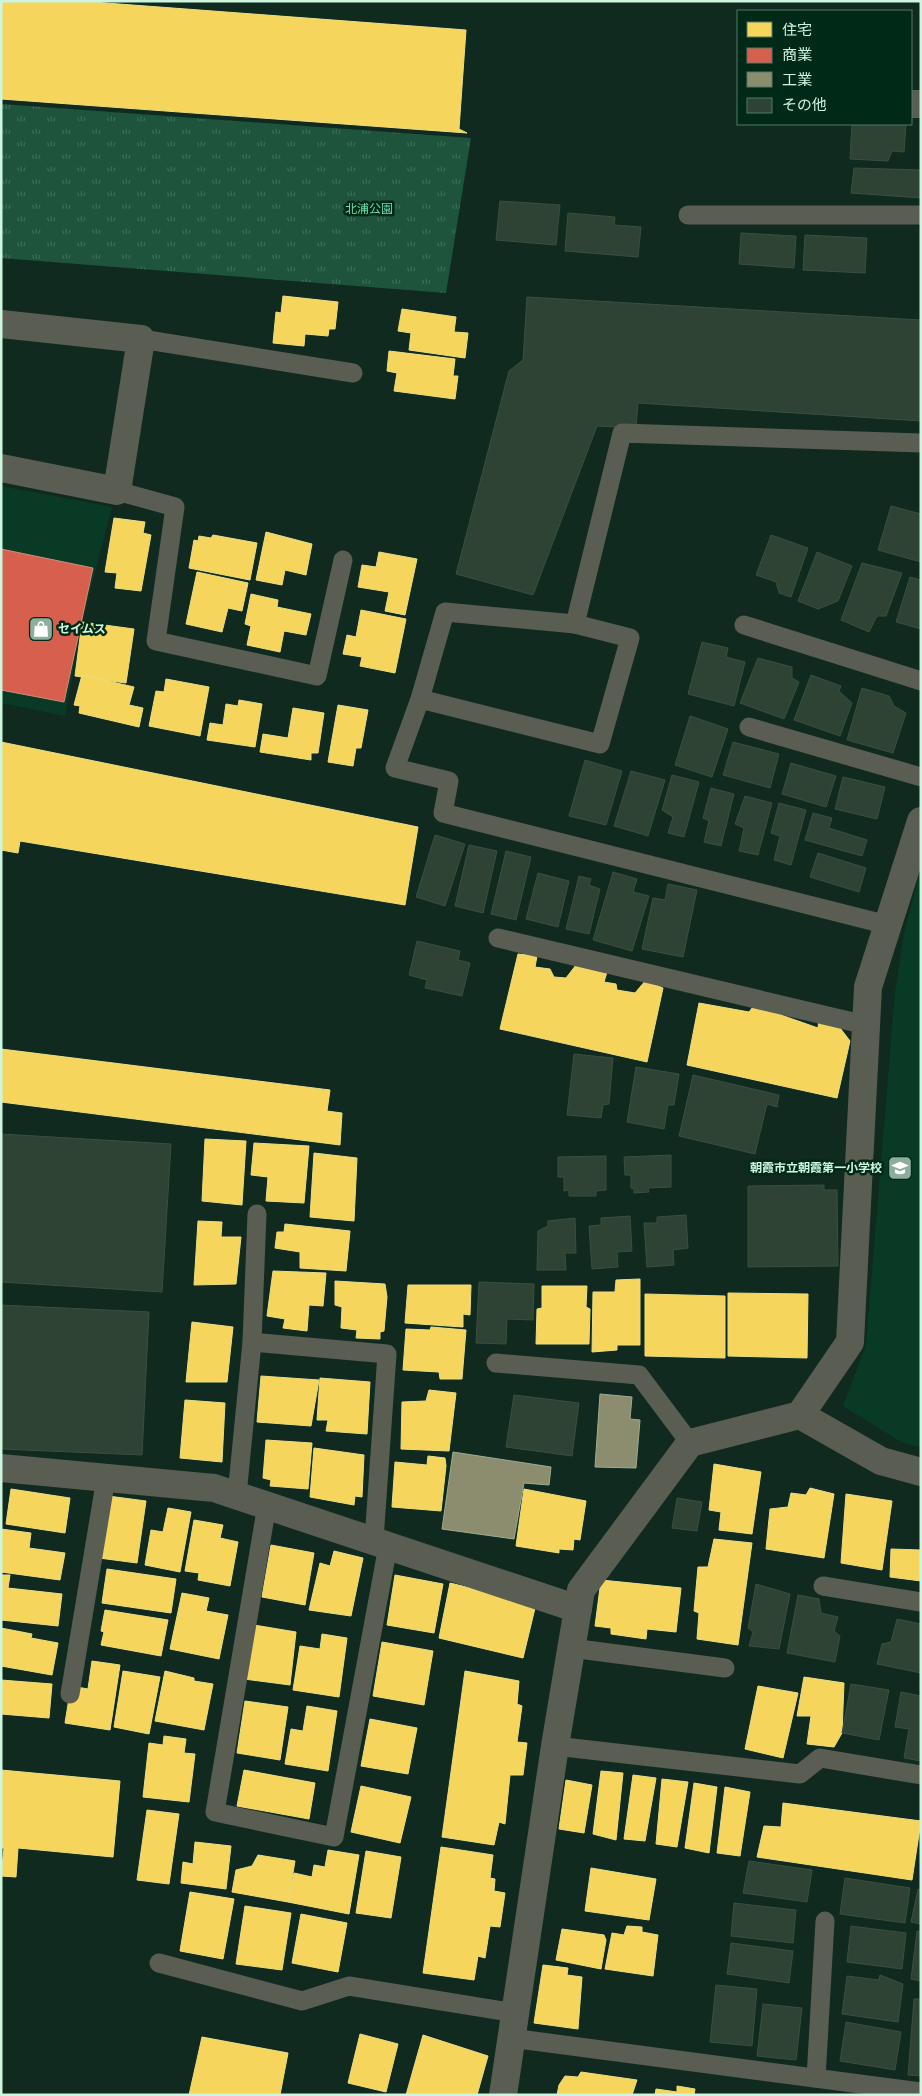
<svg xmlns="http://www.w3.org/2000/svg" width="922" height="2096" font-family="Figtree,'Noto Sans JP',sans-serif">
<defs>
<pattern id="park-tufts" width="24" height="20" patternUnits="userSpaceOnUse" patternTransform="scale(1.25)"><rect width="24" height="20" fill="#1d543b"/><path d="M3 7l-1-3M5 7V3M7 7l1-3M15 17l-1-3M17 17v-4M19 17l1-3" fill="none" stroke="#3d6d57"/></pattern>
</defs>
<rect width="100%" height="100%" fill="#102a1f"/>
<g fill="#093a25">
<path d="M1,486L112,507L82,622L65,716L1,703Z"/>
<path d="M921,869V1448L901,1442L843,1406L866,1345L895,992L904,933Z"/>
</g>
<path fill="url(#park-tufts)" d="M1,104L471,138L446,293L1,258Z"/>
<g fill="#f6d55c" stroke="#eadf83">
<path d="M1,1H79L466,30L459,129L467,133L1,99Z"/>
<path d="M283,296L338,302L335,329H329L328,336L305,334L304,346L273,343L276,312L281,313Z"/>
<path d="M402,309L456,317L454,332L468,333L465,358L409,350L411,333L398,331Z"/>
<path d="M389,351L455,359L453,376H458L455,399L394,391L397,373L387,371Z"/>
<path d="M114,518L145,522L143,533L151,535L141,591L115,588L117,573L105,572Z"/>
<path d="M266,532L312,544L306,575L285,570L282,585L256,580Z"/>
<path d="M213,535L257,543L250,580L189,568L194,540L198,541L199,536L211,538Z"/>
<path d="M379,552L417,559L405,615L385,611L389,592L358,587L362,565L376,567Z"/>
<path d="M197,572L248,583L242,611L228,608L222,632L186,624Z"/>
<path d="M251,594L278,600L277,607L311,614L306,635L284,631L280,652L247,645L251,626L245,624Z"/>
<path d="M361,610L406,619L395,673L360,666L362,657L343,654L347,635L356,637Z"/>
<path d="M82,622L134,629L126,683L75,676Z"/>
<path d="M82,675L134,687L129,705L143,708L139,727L79,713L80,706L74,705Z"/>
<path d="M166,679L209,687L200,736L149,726L156,691L164,692Z"/>
<path d="M239,700L262,704L255,747L207,740L210,723L223,725L226,704L238,706Z"/>
<path d="M338,705L368,710L361,748H356L353,766L328,762Z"/>
<path d="M293,708L324,713L318,753H311V760L260,752L263,734L288,738Z"/>
<path d="M1,742L418,827L405,905L20,841L18,853L1,850Z"/>
<path d="M518,954L537,956L535,967L550,969L554,977L566,978L576,965L607,972L604,982L616,984L617,990L635,993L646,980L663,988L647,1062L500,1029Z"/>
<path d="M699,1003L749,1012L756,1003L784,1009L781,1015L818,1028L819,1018L834,1020L850,1041L837,1098L687,1065Z"/>
<path d="M1,1049L330,1090L327,1111L342,1113L340,1145L1,1102Z"/>
<path d="M205,1139L246,1141L242,1205L202,1201Z"/>
<path d="M254,1143L309,1146L304,1203L266,1201L268,1177L251,1175Z"/>
<path d="M314,1153L357,1158L354,1221L310,1217Z"/>
<path d="M198,1221L222,1222L221,1237H241L236,1284L194,1285Z"/>
<path d="M285,1224L350,1231L346,1271L300,1268V1252L275,1248L277,1232H284Z"/>
<path d="M273,1271L326,1273L323,1306L309,1305L307,1331L283,1328L285,1319L267,1316Z"/>
<path d="M640,1279V1345H617V1350L592,1352L593,1292H615L616,1280Z"/>
<path d="M335,1281L385,1284L387,1297L384,1331L380,1332V1339L356,1338L357,1330L341,1328L342,1307L335,1305Z"/>
<path d="M408,1285H471L470,1315L463,1314V1327L405,1323Z"/>
<path d="M542,1286H587L586,1307L590,1309L589,1344H536L537,1309L542,1308Z"/>
<path d="M728,1293L808,1294L807,1358L728,1356Z"/>
<path d="M645,1294L725,1296V1358L645,1356Z"/>
<path d="M192,1322L233,1327L227,1382H186Z"/>
<path d="M431,1327L466,1330L462,1379H440L439,1372L403,1370L406,1329L430,1330Z"/>
<path d="M261,1376L319,1380L311,1426L257,1422Z"/>
<path d="M320,1378L370,1382L367,1434L326,1431L328,1420H317Z"/>
<path d="M429,1390L456,1393L449,1451L401,1449L402,1402L426,1401Z"/>
<path d="M185,1400L225,1403L222,1462L180,1458Z"/>
<path d="M266,1440L312,1443L308,1489L270,1486L271,1480L263,1478Z"/>
<path d="M314,1448L364,1455L362,1497L355,1496L354,1505L310,1497Z"/>
<path d="M428,1456L445,1458L446,1466L441,1511L392,1507L395,1462L427,1465Z"/>
<path d="M714,1464L761,1472L752,1534L719,1530L721,1512L709,1510Z"/>
<path d="M810,1488L834,1494L824,1558L766,1549L770,1509L788,1507L791,1493L806,1495Z"/>
<path d="M11,1489L70,1498L65,1533L6,1524Z"/>
<path d="M524,1489L586,1501L580,1540L574,1539L573,1550L559,1549V1553L516,1546Z"/>
<path d="M846,1494L892,1501L882,1570L841,1563Z"/>
<path d="M108,1496L146,1501L137,1563L99,1558Z"/>
<path d="M168,1508L191,1512L180,1572L145,1565L151,1530L163,1532Z"/>
<path d="M194,1520L223,1525L220,1538L238,1542L230,1586L198,1580L199,1573L185,1571Z"/>
<path d="M1,1529L31,1533L29,1548L65,1553L60,1580L1,1572Z"/>
<path d="M714,1539L752,1543L738,1645L697,1639L699,1613L694,1611L698,1567H708Z"/>
<path d="M271,1545L314,1553L305,1605L262,1597Z"/>
<path d="M891,1549L921,1550V1581L890,1577Z"/>
<path d="M334,1551L363,1558L351,1616L309,1610L320,1563L330,1566Z"/>
<path d="M107,1569L176,1579L171,1613L102,1603Z"/>
<path d="M1,1575H10L8,1588L62,1594L58,1626L1,1620Z"/>
<path d="M395,1575L443,1584L434,1633L387,1625Z"/>
<path d="M601,1580L681,1588L676,1632L647,1629L646,1639L611,1634V1628L595,1626Z"/>
<path d="M450,1583L536,1604L523,1658L439,1638Z"/>
<path d="M182,1593L209,1598L206,1611L228,1615L219,1659L170,1649Z"/>
<path d="M105,1610L168,1620L161,1656L101,1645L104,1632L101,1631Z"/>
<path d="M254,1625L296,1632L290,1685L244,1679Z"/>
<path d="M1,1628L32,1634L31,1638L58,1643L52,1675L1,1666Z"/>
<path d="M322,1634L347,1638L339,1697L293,1690L300,1646L320,1649Z"/>
<path d="M382,1642L433,1651L424,1705L373,1696Z"/>
<path d="M92,1661L120,1665L110,1730L65,1723L71,1686L88,1689Z"/>
<path d="M123,1671L160,1677L149,1734L114,1727Z"/>
<path d="M165,1671L194,1678V1681L213,1684L204,1730L155,1721Z"/>
<path d="M465,1671L519,1681L517,1704L522,1706L517,1742L527,1743L523,1775H510L505,1824L499,1822L494,1845L442,1837Z"/>
<path d="M804,1677L844,1683L842,1733L834,1747L807,1744L811,1716H797Z"/>
<path d="M1,1680L52,1684L49,1718L1,1714Z"/>
<path d="M758,1686L798,1693L783,1758L745,1749Z"/>
<path d="M245,1701L288,1707L280,1760L237,1753Z"/>
<path d="M307,1706L337,1711L328,1771L285,1764L291,1729L303,1731Z"/>
<path d="M370,1719L417,1728L408,1774L361,1766Z"/>
<path d="M164,1736L186,1739L184,1753L195,1754L189,1802L143,1797L149,1743L163,1745Z"/>
<path d="M1,1770L120,1781L113,1857L18,1848L16,1877L1,1876L4,1848H1Z"/>
<path d="M244,1770L315,1783L309,1819L237,1806Z"/>
<path d="M601,1771L623,1773L616,1840L593,1834Z"/>
<path d="M633,1775L656,1778L645,1841L624,1839Z"/>
<path d="M662,1779L688,1782L677,1847L656,1844Z"/>
<path d="M566,1780L592,1785L584,1833L559,1829Z"/>
<path d="M694,1783L717,1787L709,1853L685,1848Z"/>
<path d="M361,1786L411,1797L400,1843L351,1832Z"/>
<path d="M725,1787L750,1792L740,1856L717,1853Z"/>
<path d="M783,1803L921,1821L912,1880L757,1857L764,1826L781,1827Z"/>
<path d="M147,1810L179,1814L169,1884L137,1880Z"/>
<path d="M195,1842L231,1846L226,1889L181,1883L183,1862L193,1864Z"/>
<path d="M441,1847L493,1855L490,1878L495,1879L494,1891L505,1893L500,1927L490,1926L485,1958L478,1956L474,1980L423,1973Z"/>
<path d="M328,1850L359,1855L349,1914L288,1902L294,1873L312,1877L314,1865L325,1867Z"/>
<path d="M366,1851L401,1857L391,1918L356,1913Z"/>
<path d="M258,1855L295,1861L288,1902L232,1892L236,1870L252,1866Z"/>
<path d="M591,1868L656,1879L649,1920L585,1911Z"/>
<path d="M190,1892L234,1899L223,1959L180,1951Z"/>
<path d="M245,1906L291,1913L282,1970L236,1964Z"/>
<path d="M301,1914L347,1923L338,1972L292,1963Z"/>
<path d="M627,1926L642,1927V1932L658,1935L653,1976L605,1969L612,1933L624,1935Z"/>
<path d="M562,1929L604,1935L606,1940L601,1969L556,1960Z"/>
<path d="M543,1965L568,1968L567,1975L582,1977L578,2029L534,2023Z"/>
<path d="M360,2034L398,2044L386,2092L348,2083Z"/>
<path d="M423,2035L488,2056L477,2095H406Z"/>
<path d="M202,2037L288,2053L280,2095H189Z"/>
<path d="M581,2072L637,2080L632,2095H557L559,2085L565,2076L578,2077Z"/>
<path d="M677,2086L695,2089L694,2095H655L656,2089L677,2092Z"/>
</g>
<path fill="#d6604d" stroke="#d48d78" d="M1,549L93,568L64,702L1,690Z"/>
<g fill="#8c8c6e" stroke="#a0ac90">
<path d="M600,1394L632,1397L630,1419L640,1420L636,1468L595,1467Z"/>
<path d="M453,1452L551,1467L549,1485L524,1483L514,1539L442,1529Z"/>
</g>
<g fill="#2e4333" stroke="#3a4f3f">
<path d="M852,124H906L904,152L892,151L888,161L850,159Z"/>
<path d="M854,168L921,170V198L851,193Z"/>
<path d="M500,201L560,205L556,245L496,240Z"/>
<path d="M568,213L615,217L614,225L641,227L638,257L565,251Z"/>
<path d="M741,233L796,236L794,268L739,264Z"/>
<path d="M805,235L867,238L865,273L803,270Z"/>
<path d="M527,297L921,320V421L638,403L636,428L597,426L533,595L456,574L509,371L523,360Z"/>
<path d="M891,506L921,514V562L878,550Z"/>
<path d="M771,535L808,548L791,597L779,593L776,582L756,575Z"/>
<path d="M817,552L852,566L838,601L818,609L798,601Z"/>
<path d="M862,563L902,573L886,616H877L869,632L841,620Z"/>
<path d="M910,577L921,580V629L896,622Z"/>
<path d="M702,642L728,648L726,657L745,662L734,706L688,694Z"/>
<path d="M758,658L792,667V678L799,682L784,719L740,703Z"/>
<path d="M811,675L841,686L839,691L852,703L840,736L794,720Z"/>
<path d="M862,688L889,696L894,706L906,713L893,753L847,740Z"/>
<path d="M690,716L728,729L712,777L675,765Z"/>
<path d="M733,742L779,754L770,788L723,775Z"/>
<path d="M585,760L622,771L606,825L569,816Z"/>
<path d="M791,763L836,776L826,807L782,794Z"/>
<path d="M631,771L665,780L648,836L614,826Z"/>
<path d="M672,775L699,782L684,837L668,833L673,817L662,810Z"/>
<path d="M843,777L885,787L877,819L835,809Z"/>
<path d="M711,788L734,794L721,846L704,842L709,821L703,818Z"/>
<path d="M745,796L772,803L758,855L739,851L744,828L735,824Z"/>
<path d="M779,803L806,810L791,865L774,860L780,836L771,833Z"/>
<path d="M813,813L832,818L829,828L867,840L862,856L805,840Z"/>
<path d="M435,835L465,844L445,906L416,897Z"/>
<path d="M469,845L497,851L483,913L455,906Z"/>
<path d="M506,851L531,857L516,920L491,914Z"/>
<path d="M818,853L866,868L859,892L810,877Z"/>
<path d="M613,872L637,879L633,892L649,896L632,951L593,940Z"/>
<path d="M538,873L569,881L558,927L526,919Z"/>
<path d="M579,876L591,879L589,885L600,889L589,934L566,929Z"/>
<path d="M668,884L697,890L683,957L642,949L653,898L665,900Z"/>
<path d="M417,941L460,951L458,960L470,963L462,996L425,988L427,980L409,975Z"/>
<path d="M574,1054L613,1058L609,1104L603,1105L601,1118L567,1115Z"/>
<path d="M636,1067L679,1074L674,1105H668L664,1129L627,1122Z"/>
<path d="M693,1075L779,1095L777,1107L767,1104L755,1154L679,1136Z"/>
<path d="M1,1134L171,1144L162,1292L1,1282Z"/>
<path d="M671,1155V1187L648,1188L649,1192L634,1193V1189L631,1188V1175H625L624,1157Z"/>
<path d="M606,1156V1190L596,1191V1196H569V1190L564,1191V1177H558V1157Z"/>
<path d="M824,1185V1190H837L838,1266L748,1267V1186Z"/>
<path d="M686,1215L688,1248L673,1250L674,1265L647,1267L644,1223H657V1217Z"/>
<path d="M630,1216L632,1251L617,1252L618,1267L592,1269L589,1226L601,1225V1218Z"/>
<path d="M575,1218L576,1253H565L566,1270H537L538,1231L548,1226V1221Z"/>
<path d="M479,1282L534,1284L533,1320L507,1319L506,1344L476,1343Z"/>
<path d="M1,1305L149,1312L142,1455L1,1449Z"/>
<path d="M514,1395L579,1403L572,1456L506,1447Z"/>
<path d="M677,1498L702,1502L697,1531L672,1528Z"/>
<path d="M756,1584L790,1594L779,1649L749,1646L753,1632L748,1628Z"/>
<path d="M798,1595L819,1599L821,1613L838,1617L834,1631L840,1636L835,1662L787,1653Z"/>
<path d="M897,1619L921,1624V1673L877,1664L882,1644L891,1642Z"/>
<path d="M851,1684L889,1690L879,1740L842,1733Z"/>
<path d="M901,1692L921,1696V1761L904,1758L909,1729L895,1727Z"/>
<path d="M749,1861L812,1870L807,1902L743,1893Z"/>
<path d="M845,1878L910,1888L905,1923L840,1914Z"/>
<path d="M918,1889L921,1890V1924L911,1922Z"/>
<path d="M734,1903L796,1910L793,1943L731,1936Z"/>
<path d="M851,1926L906,1933L902,1969L847,1962Z"/>
<path d="M917,1931L921,1932V1981L911,1979Z"/>
<path d="M731,1943L793,1951L789,1983L727,1974Z"/>
<path d="M880,1975L903,1984L898,2022L842,2014L847,1976L879,1980Z"/>
<path d="M716,1985L757,1989L752,2046L710,2042Z"/>
<path d="M914,1999H921V2076L908,2075Z"/>
<path d="M763,2004L802,2008L796,2060L757,2056Z"/>
<path d="M846,2022L901,2032L895,2070L840,2061Z"/>
</g>
<g fill="none" stroke-linecap="round" stroke-linejoin="round">
<g stroke="#5a5d52" stroke-width="19">
<path d="M688,215H921"/>
<path d="M141,339L353,373"/>
<path d="M117,491L175,507L156,641L317,676L343,560"/>
<path d="M744,625L921,681"/>
<path d="M420,699L445,612L575,624"/>
<path d="M749,727L921,777"/>
<path d="M888,925L443,813L449,781L395,768L420,699L600,744L630,638L575,624L622,433L921,443"/>
<path d="M498,938L866,1025"/>
<path d="M252,1342L387,1354L374,1540"/>
<path d="M496,1363L639,1375L690,1443"/>
<path d="M237,1495L252,1342L257,1214"/>
<path d="M267,1505L215,1812L334,1837L388,1546"/>
<path d="M823,1586L921,1602"/>
<path d="M571,1648L725,1668"/>
<path d="M70,1694L106,1478"/>
<path d="M555,1746L800,1774L820,1758L921,1775"/>
<path d="M159,1963L302,2001L349,1986L515,2013"/>
<path d="M511,2038L921,2092"/>
<path d="M816,2078L825,1921"/>
</g>
<g stroke="#5a5d52" stroke-width="28">
<path d="M912,104H921"/>
<path d="M1,324L141,339L117,491L1,468"/>
<path d="M800,1415L881,1461L921,1472"/>
<path d="M1,1468L214,1488L578,1609"/>
</g>
<path stroke="#5a5d52" stroke-width="28" d="M503,2095L555,1746L581,1590L690,1443L800,1415L850,1342L868,987L921,821"/>
</g>
<defs>
<symbol id="shop-square" viewBox="-11 -11 22 22"><rect x="-9" y="-9" width="18" height="18" rx="4" fill="#8cae9b" stroke="#002a17"/><path d="M-5-2.5h2.3a2.7 3.5 0 0 1 5.4 0H5L5.5 6h-11ZM-1.5-2.5h3a1.5 2.3 0 0 0-3 0Z" fill="#fff"/></symbol>
<symbol id="school-square" viewBox="-11 -11 22 22"><rect x="-9" y="-9" width="18" height="18" rx="4" fill="#8cae9b" stroke="#002a17"/><path d="M0-5L7-2L0 1L-7-2ZM-4 1L0 2.5L4 1V4Q0 6-4 4Z" fill="#fff"/></symbol>
</defs>
<g fill-rule="evenodd">
<use href="#shop-square" x="27" y="615" width="28" height="28"/>
<use href="#school-square" x="886" y="1154" width="28" height="28"/>
</g>
<g text-anchor="middle" dominant-baseline="central" stroke-width="5" stroke-linejoin="round" paint-order="stroke">
<g font-size="12" fill="#6bdca4" stroke="#002a17">
<text x="369" y="209">北浦公園</text>
</g>
<g font-size="12" font-weight="bold" fill="#cef5de" stroke="#002a17" text-anchor="start">
<text x="58" y="629">セイムス</text>
<text x="882" y="1168" text-anchor="end">朝霞市立朝霞第一小学校</text>
</g>
</g>
<rect width="922" height="2096" fill="none" stroke="#cef5de" stroke-width="5"/>
<rect x="737" y="10" width="175" height="115" fill="#002a17" stroke="#527b67"/>
<rect x="747" y="22" width="25" height="15" fill="#f6d55c" stroke="#527b67"/>
<text x="782" y="35" font-size="15" fill="#cef5de">住宅</text>
<rect x="747" y="48" width="25" height="15" fill="#d6604d" stroke="#527b67"/>
<text x="782" y="60" font-size="15" fill="#cef5de">商業</text>
<rect x="747" y="72" width="25" height="15" fill="#8c8c6e" stroke="#527b67"/>
<text x="782" y="85" font-size="15" fill="#cef5de">工業</text>
<rect x="747" y="98" width="25" height="15" fill="#2e4333" stroke="#527b67"/>
<text x="782" y="110" font-size="15" fill="#cef5de">その他</text>
</svg>
